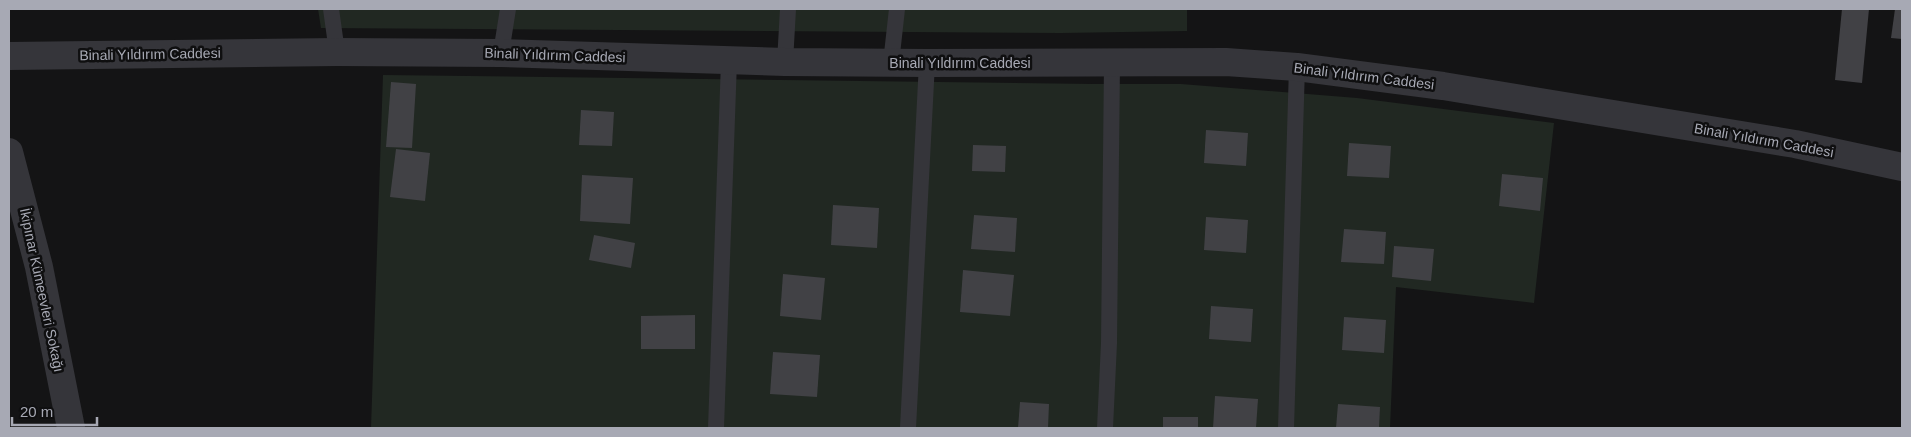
<svg xmlns="http://www.w3.org/2000/svg" width="1911" height="437" font-family="Helvetica,sans-serif">
<rect width="100%" height="100%" fill="#141415"/>
<g fill="#212822">
<path d="M318,9H1187V31L1061,33L321,28Z"/>
<path d="M383,75L1093,84H1181L1357,98L1554,123L1534,303L1396,287L1390,428H371Z"/>
</g>
<g fill="#414145">
<path d="M1842,9H1869L1862,83L1835,80Z"/>
<path d="M1895,9H1902V39L1891,38Z"/>
<path d="M391,82L416,84L412,148L386,147Z"/>
<path d="M581,110L614,112L612,146L579,145Z"/>
<path d="M1206,130L1248,133L1246,166L1204,163Z"/>
<path d="M1349,143L1391,146L1389,178L1347,176Z"/>
<path d="M973,145L1006,146L1005,172L972,171Z"/>
<path d="M396,149L430,153L425,201L390,197Z"/>
<path d="M1502,174L1543,178L1540,211L1499,206Z"/>
<path d="M582,175L633,178L630,224L580,221Z"/>
<path d="M833,205L879,208L877,248L831,245Z"/>
<path d="M974,215L1017,218L1015,252L971,249Z"/>
<path d="M1206,217L1248,220L1246,253L1204,250Z"/>
<path d="M1344,229L1386,232L1384,264L1341,262Z"/>
<path d="M594,235L635,243L631,268L589,260Z"/>
<path d="M1394,246L1434,249L1431,281L1392,277Z"/>
<path d="M963,270L1014,275L1010,316L960,312Z"/>
<path d="M783,274L825,278L821,320L780,316Z"/>
<path d="M1211,306L1253,309L1251,342L1209,339Z"/>
<path d="M695,315V349H641V316Z"/>
<path d="M1344,317L1386,320L1384,353L1342,350Z"/>
<path d="M773,352L820,355L817,397L770,394Z"/>
<path d="M1215,396L1258,399L1256,428H1213Z"/>
<path d="M1020,402L1049,404L1048,428H1018Z"/>
<path d="M1338,404L1380,407L1379,428H1336Z"/>
<rect x="1163" y="417" width="35" height="11"/>
</g>
<g fill="none" stroke-linecap="round" stroke-linejoin="round">
<g stroke="#35353a" stroke-width="16">
<path d="M331,9L337,52"/>
<path d="M501,53L508,9"/>
<path d="M785,62L788,9"/>
<path d="M891,63L897,9"/>
<path d="M716,428L729,61"/>
<path d="M908,428L927,63"/>
<path d="M1105,428L1109,343L1112,63"/>
<path d="M1286,428L1297,67"/>
</g>
<path stroke="#35353a" stroke-width="28" d="M9,152L39,267L71,428"/>
<path stroke="#35353a" stroke-width="28" d="M9,56L337,52L501,53L785,62L927,63L1226,62L1297,67L1443,86L1795,144L1902,167"/>
</g>
<g text-anchor="middle" dominant-baseline="central" stroke-width="5" stroke-linejoin="round" paint-order="stroke">
<g font-size="14" fill="#a7a9b4" stroke="#0f0f10">
<text transform="translate(150 54) rotate(-1)">Binali Yıldırım Caddesi</text>
<text transform="translate(555 55) rotate(2)">Binali Yıldırım Caddesi</text>
<text x="960" y="63">Binali Yıldırım Caddesi</text>
<text transform="translate(1364 76) rotate(7)">Binali Yıldırım Caddesi</text>
<text transform="translate(1764 140) rotate(10)">Binali Yıldırım Caddesi</text>
<text transform="translate(42 290) rotate(78)">İkipınar Kümeevleri Sokağı</text>
</g>
</g>
<rect width="1911" height="437" fill="none" stroke="#a7a9b4" stroke-width="20"/>
<path d="M12 417v8h85v-8" fill="none" stroke="#a7a9b4" stroke-width="2.5"/>
<text x="20" y="417" font-size="15" fill="#a7a9b4" stroke="#0f0f10" stroke-width="4" paint-order="stroke">20 m</text>
</svg>
